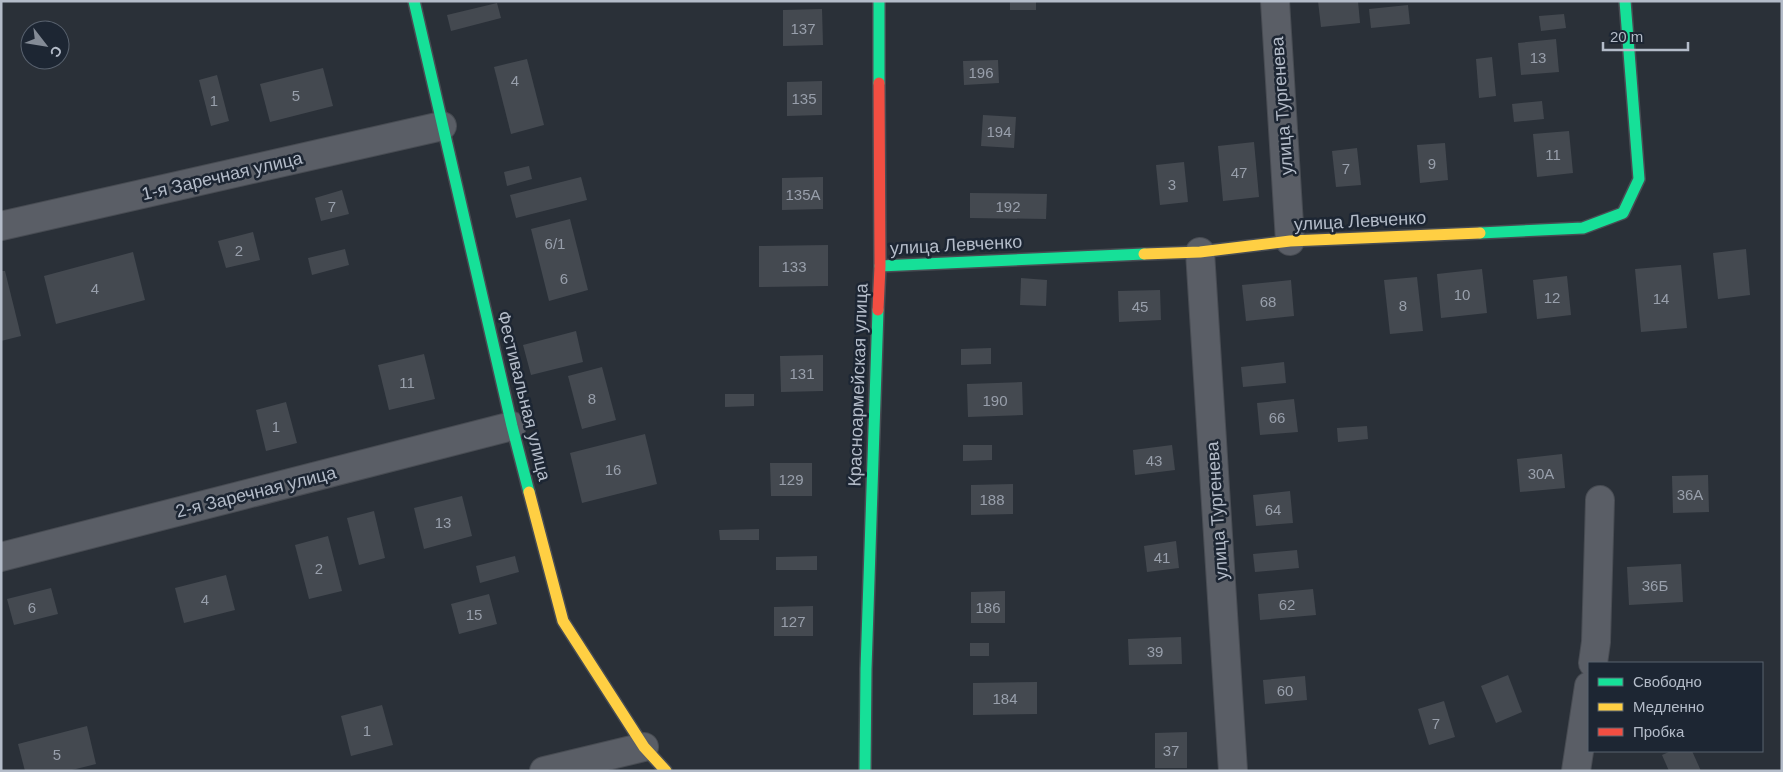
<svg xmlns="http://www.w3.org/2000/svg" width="1783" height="772" font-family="Arial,sans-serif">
<rect width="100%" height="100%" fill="#2a3038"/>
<g fill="#444950">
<rect x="1010" y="1" width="26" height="9"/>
<path d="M1318,1H1358L1360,23L1321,27Z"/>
<path d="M497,3L501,18L451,31L447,15Z"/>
<path d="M1408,5L1410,24L1371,28L1369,9Z"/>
<path d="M822,9L823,45L783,46V10Z"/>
<path d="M1564,14L1566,28L1541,31L1539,16Z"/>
<path d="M1556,39L1559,72L1521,75L1518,43Z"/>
<path d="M1492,57L1496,96L1479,98L1476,59Z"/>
<path d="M527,59L544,125L511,134L494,67Z"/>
<path d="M998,60L999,83L964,85L963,61Z"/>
<path d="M323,68L333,106L270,122L260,84Z"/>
<path d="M217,75L229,121L211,126L199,80Z"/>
<path d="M822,81V115L787,116V82Z"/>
<path d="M1542,101L1544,119L1514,122L1512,104Z"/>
<path d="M983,115L1016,117L1014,148L981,146Z"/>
<path d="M1569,131L1573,173L1537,177L1533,134Z"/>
<path d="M1254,142L1259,197L1223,201L1218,146Z"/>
<path d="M1445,143L1448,180L1420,183L1417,145Z"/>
<path d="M1357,148L1361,185L1336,187L1332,151Z"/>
<path d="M1184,162L1188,202L1160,205L1156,165Z"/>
<path d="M529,166L532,179L507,186L504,172Z"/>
<path d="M581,177L587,200L516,218L510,195Z"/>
<path d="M823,177V209L782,210V178Z"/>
<path d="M342,190L349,214L321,221L315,198Z"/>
<path d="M970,193L1047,194L1046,219L970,218Z"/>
<path d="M570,219L588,290L549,301L531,229Z"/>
<path d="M253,232L260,260L226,268L218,241Z"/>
<path d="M828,245V286L759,287V246Z"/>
<path d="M345,249L349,265L312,275L308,258Z"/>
<path d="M1746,249L1750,295L1718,299L1713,253Z"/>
<path d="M133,252L145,300L56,324L44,276Z"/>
<path d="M1681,265L1687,328L1641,332L1635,269Z"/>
<path d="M1482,269L1487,313L1441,318L1437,274Z"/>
<path d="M1,271H5L21,336L1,341Z"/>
<path d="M1567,276L1571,315L1537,319L1533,280Z"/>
<path d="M1417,277L1423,331L1390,334L1384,280Z"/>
<path d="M1021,278L1047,280L1046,306L1020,305Z"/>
<path d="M1291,280L1294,316L1246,321L1242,285Z"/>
<path d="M1160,290L1161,320L1119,322L1118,291Z"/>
<path d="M576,331L583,362L531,375L523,345Z"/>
<path d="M991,348V364L961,365V349Z"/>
<path d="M424,354L435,399L389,410L378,365Z"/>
<path d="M823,355V391L781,392L780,356Z"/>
<path d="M1284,362L1286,383L1243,387L1241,367Z"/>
<path d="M602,367L616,420L582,429L568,376Z"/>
<path d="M1022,382L1023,415L968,417L967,384Z"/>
<path d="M725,394H754V406L725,407Z"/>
<path d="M1294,399L1298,432L1260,435L1257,403Z"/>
<path d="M286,402L297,443L266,451L256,410Z"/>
<path d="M1367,426L1368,439L1338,442L1337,428Z"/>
<path d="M645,434L657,484L582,503L570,453Z"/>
<path d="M963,445H992V460L963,461Z"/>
<path d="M1172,445L1175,470L1135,475L1133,450Z"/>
<path d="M1562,454L1565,488L1520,492L1517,459Z"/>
<path d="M770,463H812V496H771Z"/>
<path d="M1708,475L1709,512L1673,513L1672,476Z"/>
<path d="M1013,484V514L971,515V485Z"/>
<path d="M1290,491L1293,523L1256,526L1253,495Z"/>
<path d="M462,496L472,536L424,549L414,508Z"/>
<path d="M374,511L385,558L359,565L347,518Z"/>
<path d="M759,529V540H720L719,530Z"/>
<path d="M328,536L342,591L309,599L295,545Z"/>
<path d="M1176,541L1179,568L1147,572L1144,546Z"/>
<path d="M1297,550L1299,568L1255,572L1253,554Z"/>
<path d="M515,556L519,572L480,583L476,566Z"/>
<path d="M817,556V570H776V557Z"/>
<path d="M1681,564L1683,602L1629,605L1627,567Z"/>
<path d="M226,575L235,610L184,623L175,588Z"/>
<path d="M51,588L58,614L14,625L7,599Z"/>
<path d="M1313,589L1316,615L1260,620L1258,594Z"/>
<path d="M1005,591V623H971V592Z"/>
<path d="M489,594L497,624L459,634L451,604Z"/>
<path d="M813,606V636H774V607Z"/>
<path d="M1181,637L1182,664L1129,665L1128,639Z"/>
<rect x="970" y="643" width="19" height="13"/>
<path d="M1508,675L1522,712L1496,723L1481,686Z"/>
<path d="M1305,676L1307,700L1265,704L1263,680Z"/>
<path d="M1037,682V714L973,715V683Z"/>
<path d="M1444,701L1455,737L1429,745L1418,709Z"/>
<path d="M382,705L393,745L351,756L341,716Z"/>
<path d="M87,726L96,764L68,771H25L18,744Z"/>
<path d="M1187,732V768H1155V733Z"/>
<path d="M1671,751H1692L1701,771H1669L1662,755Z"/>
</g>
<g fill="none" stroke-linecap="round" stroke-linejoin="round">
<defs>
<g id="street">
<path d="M1275,1L1290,241"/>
<path d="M1,226L442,126"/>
<path d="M1200,252L1233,771"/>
<path d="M1,557L512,426"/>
<path d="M1593,663L1596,642L1600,500"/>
<path d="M544,771L644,747"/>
<path d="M1576,771L1589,686"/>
</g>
<g id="fast">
<path d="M414,1L512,426L529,492"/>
<path d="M879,1V83"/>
<path d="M1480,233L1583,228L1623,213L1639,179L1625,1"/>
<path d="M880,266L1144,254"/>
<path d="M865,771L866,669L878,310"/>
</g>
<g id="slow">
<path d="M1144,254L1200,252L1290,241L1480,233"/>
<path d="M529,492L563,621L644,747L666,771"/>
</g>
<path id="jam" d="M878,310L880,266L879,83"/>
</defs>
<use href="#street" stroke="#484c53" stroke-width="30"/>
<use href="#fast" stroke="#484c53" stroke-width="14"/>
<use href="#slow" stroke="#484c53" stroke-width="14"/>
<use href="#jam" stroke="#484c53" stroke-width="14"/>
<use href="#street" stroke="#5a5e66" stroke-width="28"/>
<use href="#fast" stroke="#16e098" stroke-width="11"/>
<use href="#slow" stroke="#ffcf43" stroke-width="11"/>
<use href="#jam" stroke="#f24e42" stroke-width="11"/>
</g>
<g text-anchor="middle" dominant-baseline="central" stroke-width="5" stroke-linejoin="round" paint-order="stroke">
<g font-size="15" fill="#989fab">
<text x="803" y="28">137</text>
<text x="1538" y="57">13</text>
<text x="981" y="72">196</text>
<text x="515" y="80">4</text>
<text x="296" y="95">5</text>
<text x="804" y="98">135</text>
<text x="214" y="100">1</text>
<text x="999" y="131">194</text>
<text x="1553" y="154">11</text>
<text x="1432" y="163">9</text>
<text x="1346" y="168">7</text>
<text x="1239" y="172">47</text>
<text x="1172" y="184">3</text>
<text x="803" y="194">135А</text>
<text x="332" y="206">7</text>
<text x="1008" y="206">192</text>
<text x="555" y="243">6/1</text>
<text x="239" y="250">2</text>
<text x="794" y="266">133</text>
<text x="564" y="278">6</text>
<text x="95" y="288">4</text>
<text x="1462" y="294">10</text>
<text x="1552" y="297">12</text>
<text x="1661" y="298">14</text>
<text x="1268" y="301">68</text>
<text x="1403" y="305">8</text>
<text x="1140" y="306">45</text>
<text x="802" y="373">131</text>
<text x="407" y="382">11</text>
<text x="592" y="398">8</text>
<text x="995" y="400">190</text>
<text x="1277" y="417">66</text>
<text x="276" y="426">1</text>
<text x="1154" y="460">43</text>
<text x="613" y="469">16</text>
<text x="1541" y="473">30А</text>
<text x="791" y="479">129</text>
<text x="1690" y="494">36А</text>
<text x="992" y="499">188</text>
<text x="1273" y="509">64</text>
<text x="443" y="522">13</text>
<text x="1162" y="557">41</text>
<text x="319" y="568">2</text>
<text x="1655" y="585">36Б</text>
<text x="205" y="599">4</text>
<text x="1287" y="604">62</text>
<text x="32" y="607">6</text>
<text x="988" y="607">186</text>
<text x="474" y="614">15</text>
<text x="793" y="621">127</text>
<text x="1155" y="651">39</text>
<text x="1285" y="690">60</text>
<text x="1005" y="698">184</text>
<text x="1436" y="723">7</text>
<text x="367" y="730">1</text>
<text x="1171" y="750">37</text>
<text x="57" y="754">5</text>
</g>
<g font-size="18" fill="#b4bcc9" stroke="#1d2633">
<text transform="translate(1282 106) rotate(-94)">улица Тургенева</text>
<text transform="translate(222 176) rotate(-13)">1-я Заречная улица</text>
<text transform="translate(1360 221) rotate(-3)">улица Левченко</text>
<text transform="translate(956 245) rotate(-3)">улица Левченко</text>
<text transform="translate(858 385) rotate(-88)">Красноармейская улица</text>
<text transform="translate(524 396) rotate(76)">Фестивальная улица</text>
<text transform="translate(256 492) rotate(-14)">2-я Заречная улица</text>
<text transform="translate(1217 511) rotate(-94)">улица Тургенева</text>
</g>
</g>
<rect width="1783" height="772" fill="none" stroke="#b4bcc9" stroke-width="5"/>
<rect x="1588" y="662" width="175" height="90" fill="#1d2633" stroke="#59626f"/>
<rect x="1598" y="678" width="25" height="8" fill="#16e098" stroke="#59626f"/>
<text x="1633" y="687" font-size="15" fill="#b4bcc9">Свободно</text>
<rect x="1598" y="703" width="25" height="8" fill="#ffcf43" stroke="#59626f"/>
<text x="1633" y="712" font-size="15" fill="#b4bcc9">Медленно</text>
<rect x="1598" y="728" width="25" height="8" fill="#f24e42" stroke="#59626f"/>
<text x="1633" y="737" font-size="15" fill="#b4bcc9">Пробка</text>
<g transform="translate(45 45) rotate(121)"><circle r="24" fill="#1d2633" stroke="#59626f"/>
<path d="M0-4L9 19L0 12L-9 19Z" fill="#848b96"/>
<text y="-8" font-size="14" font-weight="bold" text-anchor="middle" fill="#b4bcc9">С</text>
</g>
<path d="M1603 42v8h85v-8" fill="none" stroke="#b4bcc9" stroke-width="2.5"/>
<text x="1610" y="42" font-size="15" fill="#b4bcc9" stroke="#1d2633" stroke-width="4" paint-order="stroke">20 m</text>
</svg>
